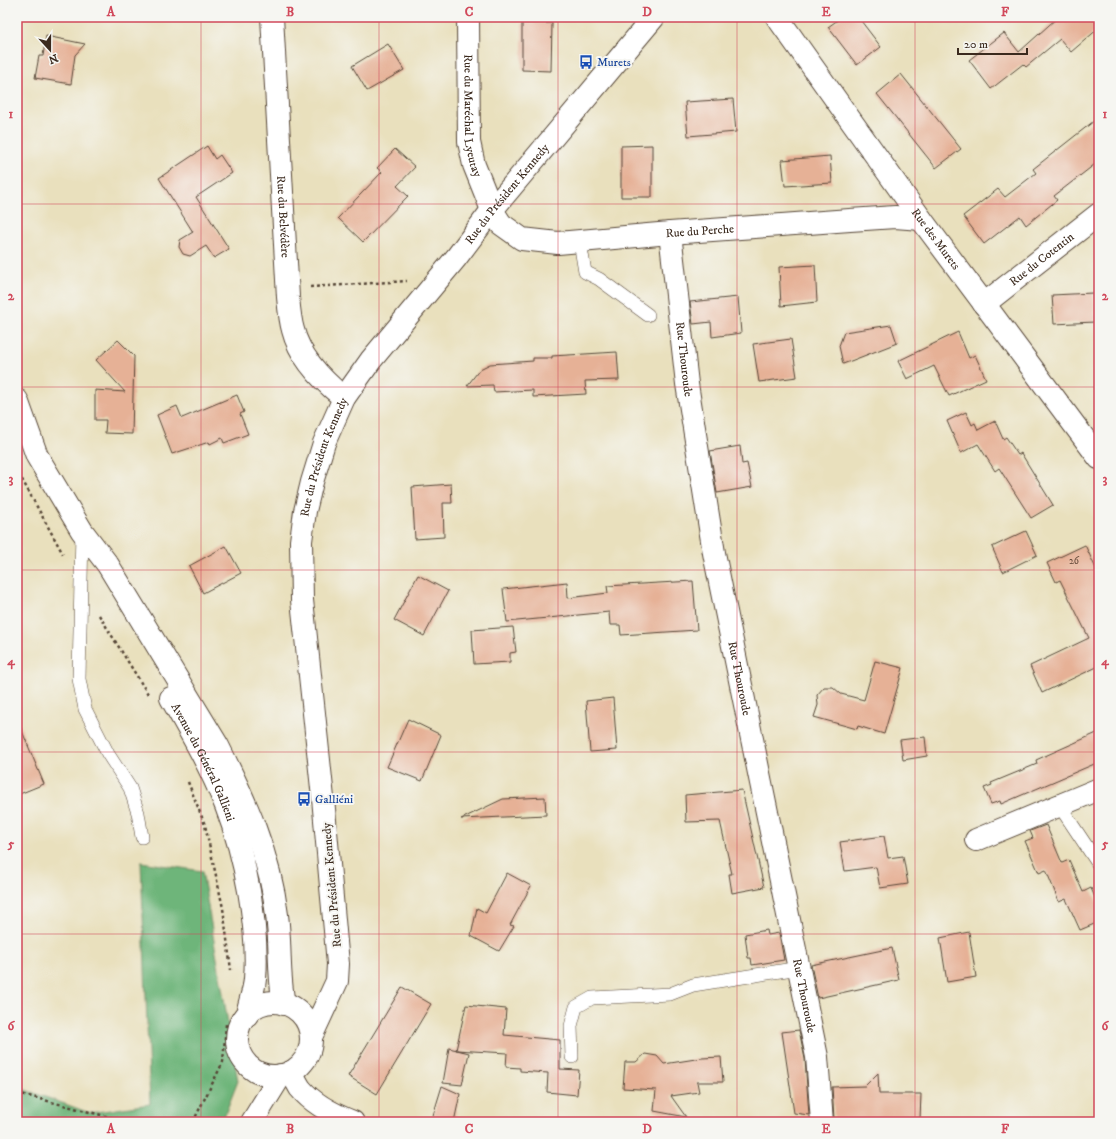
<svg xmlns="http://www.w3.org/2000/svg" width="1116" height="1139" font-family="'IM FELL DW Pica',serif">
<rect width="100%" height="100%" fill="#f6f6f2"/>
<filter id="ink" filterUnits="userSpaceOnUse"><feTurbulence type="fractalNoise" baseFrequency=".025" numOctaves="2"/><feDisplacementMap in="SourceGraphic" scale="8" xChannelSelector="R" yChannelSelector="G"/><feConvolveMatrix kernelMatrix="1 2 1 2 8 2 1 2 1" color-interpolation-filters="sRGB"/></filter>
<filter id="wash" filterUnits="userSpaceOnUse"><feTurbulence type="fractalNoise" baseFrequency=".012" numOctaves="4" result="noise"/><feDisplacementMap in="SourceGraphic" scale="16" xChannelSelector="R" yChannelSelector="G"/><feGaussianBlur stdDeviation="0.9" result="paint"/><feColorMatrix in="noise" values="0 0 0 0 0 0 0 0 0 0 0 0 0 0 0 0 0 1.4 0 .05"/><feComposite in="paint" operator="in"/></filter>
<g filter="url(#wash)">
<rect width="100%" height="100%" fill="#e9e0bd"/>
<path fill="#6eb57a" stroke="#54704c" d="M141,862L202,871L238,1081L222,1122H17V1087L90,1113L150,1104Z"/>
<g id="blocks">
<g fill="#e6b196">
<path d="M842,17H858L881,47L857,65L828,27Z"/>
<path d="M1058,17H1099V28L1071,52L1060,39L1026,67L1023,64L991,89L969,60L1004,33L1019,52Z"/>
<path d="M522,23H552L551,71L522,70Z"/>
<path d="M46,36L85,44L75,55L71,84L35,78L39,56H43Z"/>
<path d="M388,44L404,70L367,91L352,66Z"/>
<path d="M901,74L961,149L936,168L877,94Z"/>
<path d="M733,99L736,132L688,136L685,102Z"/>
<path d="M1099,117V161L1054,196L1057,200L1026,225L1020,216L984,244L963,216L998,189L1005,197L1036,173L1033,169Z"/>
<path d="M652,145V197H621V146Z"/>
<path d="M207,146L215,159L220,155L232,173L196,197L229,249L214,258L206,246L190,256L183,254L179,247L180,240L193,232L159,178Z"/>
<path d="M395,149L415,167L397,186L408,196L363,242L338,218L382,172L377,168Z"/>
<path d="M830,156L832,183L785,186L782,160Z"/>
<path d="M815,265L817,302L781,306L779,267Z"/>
<path d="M1093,293L1095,322L1054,324L1052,295Z"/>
<path d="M738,297L741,333L712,337L711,322L693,324L690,302Z"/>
<path d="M891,325L897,343L843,364L839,346L844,332Z"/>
<path d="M958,332L969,358L975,355L986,379L949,396L934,366L907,379L898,361Z"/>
<path d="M791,339L797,377L759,382L753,344Z"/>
<path d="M118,340L134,356L132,434L105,433L106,420H95V390L125,392L96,360Z"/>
<path d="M617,352L619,380L585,381L586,394L533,397V390L494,392L493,385L467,386L480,369L490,364L533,361V358H552V356Z"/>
<path d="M237,395L244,412L240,414L248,434L224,443L222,438L210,444L209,442L172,454L157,415L177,406L182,418Z"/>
<path d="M966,412L972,425L975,423L978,430L995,421L1003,439L1006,437L1018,455L1021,453L1053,505L1031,518L999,468L995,471L978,444L961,453L947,421Z"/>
<path d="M740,446L742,464L747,463L752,487L717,493L710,451Z"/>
<path d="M451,484L452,503H443L444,537L415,539L412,487Z"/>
<path d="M1026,531L1037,555L1003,572L992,547Z"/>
<path d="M1085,545L1099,575V666L1042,693L1030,666L1089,638L1060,580L1056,582L1047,563Z"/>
<path d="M226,546L241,573L203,593L189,566Z"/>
<path d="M418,575L448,591L424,636L394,620Z"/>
<path d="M693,581L697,630L621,635L620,625H610L609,612L507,622L503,589L567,582L568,598L608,593L607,586Z"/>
<path d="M513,627L516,652L510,653V662L474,664L472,630Z"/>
<path d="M875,661L903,668L884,734L858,726L857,729L814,717L818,705L817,695L824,687H833L841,694L864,700Z"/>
<path d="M613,698L617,750L590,752L586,701Z"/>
<path d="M17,719L44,784L17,795Z"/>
<path d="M408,719L441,735L422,781L387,767Z"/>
<path d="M1099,732V762L1001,804L1000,801L991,804L984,788L992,785L991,783L1037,764L1036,760Z"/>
<path d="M925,737L927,756L903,760L900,740Z"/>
<path d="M742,790L764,887L732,893L729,874H732L720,821L686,822L685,795Z"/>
<path d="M545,797L546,815L461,819L503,799Z"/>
<path d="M1046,825L1062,863L1069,860L1083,892L1091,888L1099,907V922L1080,930L1066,899L1059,902L1046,870L1039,873L1025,841L1033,838L1030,831Z"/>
<path d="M884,836L888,858L903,856L908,884L880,888L876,867L845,871L840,842Z"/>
<path d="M507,873L531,886L510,925L514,926L499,951L471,936L477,908L486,913Z"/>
<path d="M767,930L768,935L779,933L784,960L752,965L751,958H748L745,934Z"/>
<path d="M969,932L976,977L947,982L940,938Z"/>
<path d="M892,948L899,980L818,998L811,965Z"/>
<path d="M402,987L431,1004L377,1094L348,1076Z"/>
<path d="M466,1005L506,1009L504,1035L560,1040V1069L579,1070L577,1095L547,1092L548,1073L520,1071V1068L506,1067L507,1053L456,1050Z"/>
<path d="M799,1030L805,1059L809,1115L794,1113L782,1032Z"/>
<path d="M449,1048L469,1053L462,1085L443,1083Z"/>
<path d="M645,1054L657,1056L664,1064L702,1058L721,1057L723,1082H697L699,1092L671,1096L686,1117L654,1111L656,1090L623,1088L625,1062H636Z"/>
<path d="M878,1073L879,1094H921L920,1119H834L832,1087L865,1086Z"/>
<path d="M442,1086L460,1094L454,1122H431Z"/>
</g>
</g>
</g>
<g filter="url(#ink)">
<use href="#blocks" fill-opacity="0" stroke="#554536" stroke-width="1"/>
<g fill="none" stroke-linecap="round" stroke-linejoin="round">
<defs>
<g id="service">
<path d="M580,242L585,272L599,279L648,315"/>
<path d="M82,531L79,679L85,709L108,754L130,788L138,813L142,837"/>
<path d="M1059,805L1099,865"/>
<path d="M572,1057L571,1026L576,1007L592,998L670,994L693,985L799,968"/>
</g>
<g id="minor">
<path id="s1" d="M272,17L288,297C289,308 290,320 293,330C300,358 323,381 344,398"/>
<path id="s2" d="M468,17L469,142L474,165L492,210L501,224L522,239L558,243L670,233L850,220L895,217L921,219"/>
<path id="s3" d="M777,17L921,219L1099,458"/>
<path id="s4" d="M670,233L687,384L714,553L817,1057L822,1122"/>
<path id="s5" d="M984,304L1099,214"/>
<path d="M976,840L1099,789"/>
<path id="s6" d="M311,1037L337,981L338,964L323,798L302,600L301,541L305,511L312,482L324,443L344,398L371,360L456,258L492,210L654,17"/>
<path d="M291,1072C294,1077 297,1083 300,1088C313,1104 335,1115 353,1122"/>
</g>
<g id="tertiary">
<path d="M17,400L37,456L82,531L108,565L218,746C245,800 270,855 277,915C281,945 278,974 284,1004"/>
<path id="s7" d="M171,698C191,733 211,768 226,806C245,855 259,927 255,979C254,991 249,1003 247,1015"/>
<circle cx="274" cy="1039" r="37"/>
<path d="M252,1122L281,1075"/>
</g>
</defs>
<use href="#service" stroke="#554536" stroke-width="14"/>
<use href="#minor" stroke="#554536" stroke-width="24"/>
<use href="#tertiary" stroke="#554536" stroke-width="24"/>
<g stroke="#554536" stroke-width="2.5" stroke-dasharray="3 3" stroke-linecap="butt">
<path d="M310,287L407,281"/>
<path d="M19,474L63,554"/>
<path d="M99,615L148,694"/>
<path d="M188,782L205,825L223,908L231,970"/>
<path d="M17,1093L128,1122"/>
<path d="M193,1122L223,1062L226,1024"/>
</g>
<use href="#service" stroke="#fff" stroke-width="13"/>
<use href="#minor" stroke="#fff" stroke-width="22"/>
<use href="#tertiary" stroke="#fff" stroke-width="22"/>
</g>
</g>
<path fill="none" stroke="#d1495b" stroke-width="1" stroke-opacity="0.55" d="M201,17V1122M379,17V1122M558,17V1122M737,17V1122M915,17V1122M17,204H1099M17,387H1099M17,570H1099M17,752H1099M17,934H1099"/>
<defs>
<symbol id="bus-bare" viewBox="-9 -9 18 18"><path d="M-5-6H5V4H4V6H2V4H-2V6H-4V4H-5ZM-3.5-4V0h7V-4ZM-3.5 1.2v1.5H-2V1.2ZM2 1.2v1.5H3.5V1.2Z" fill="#1a4fb4" stroke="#f6f6f2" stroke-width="2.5" paint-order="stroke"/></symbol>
</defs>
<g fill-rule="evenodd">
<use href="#bus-bare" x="576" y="52" width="20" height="20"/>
<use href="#bus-bare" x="294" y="789" width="20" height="20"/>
</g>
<g text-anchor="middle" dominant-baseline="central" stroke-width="4" stroke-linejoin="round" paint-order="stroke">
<g font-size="10" fill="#664c3c">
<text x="1074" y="561">26</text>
</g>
<g font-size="12" fill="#164399" stroke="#f6f6f2" text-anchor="start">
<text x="597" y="62">Murets</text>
<text x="315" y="799">Galliéni</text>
</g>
<g font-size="12" fill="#3b2a1e" stroke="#f6f6f2">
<text stroke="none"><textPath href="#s2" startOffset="99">Rue du Maréchal Lyeutay</textPath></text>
<text stroke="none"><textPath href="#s6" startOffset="915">Rue du Président Kennedy</textPath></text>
<text stroke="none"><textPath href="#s1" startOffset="200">Rue du Belvédère</textPath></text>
<text stroke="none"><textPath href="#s2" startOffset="418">Rue du Perche</textPath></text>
<text stroke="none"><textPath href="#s3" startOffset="273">Rue des Murets</textPath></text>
<text stroke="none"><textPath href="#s5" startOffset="73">Rue du Cotentin</textPath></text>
<text stroke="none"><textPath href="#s4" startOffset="127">Rue Thouroude</textPath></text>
<text stroke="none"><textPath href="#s6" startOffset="591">Rue du Président Kennedy</textPath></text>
<text stroke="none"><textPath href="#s4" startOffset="451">Rue Thouroude</textPath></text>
<text stroke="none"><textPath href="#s7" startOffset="72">Avenue du Général Gallieni</textPath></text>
<text transform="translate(332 885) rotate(-95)">Rue du Président Kennedy</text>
<text stroke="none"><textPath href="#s4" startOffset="775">Rue Thouroude</textPath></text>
</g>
</g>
<rect width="1116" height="1139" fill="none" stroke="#f6f6f2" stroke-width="44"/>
<g transform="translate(50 50) rotate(159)" stroke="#f6f6f2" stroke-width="3" paint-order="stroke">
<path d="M0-3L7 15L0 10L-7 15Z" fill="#3b2a1e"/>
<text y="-6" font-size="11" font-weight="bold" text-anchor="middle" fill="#3b2a1e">N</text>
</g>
<path d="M958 48v6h69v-6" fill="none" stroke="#3b2a1e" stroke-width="2"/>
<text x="964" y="48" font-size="12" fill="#3b2a1e" stroke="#f6f6f2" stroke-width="3" paint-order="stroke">20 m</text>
<rect x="22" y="22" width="1072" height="1095" fill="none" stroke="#d1495b" stroke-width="1.5"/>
<g font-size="13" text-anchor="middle" font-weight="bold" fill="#d1495b">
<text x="111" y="16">A</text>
<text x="290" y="16">B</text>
<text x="469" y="16">C</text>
<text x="647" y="16">D</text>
<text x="826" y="16">E</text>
<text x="1005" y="16">F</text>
<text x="11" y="118">1</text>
<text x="1105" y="118">1</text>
<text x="11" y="300">2</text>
<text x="1105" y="300">2</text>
<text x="11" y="483">3</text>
<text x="1105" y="483">3</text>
<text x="11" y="665">4</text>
<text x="1105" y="665">4</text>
<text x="11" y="848">5</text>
<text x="1105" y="848">5</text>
<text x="11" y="1030">6</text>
<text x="1105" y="1030">6</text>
<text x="111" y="1133">A</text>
<text x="290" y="1133">B</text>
<text x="469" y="1133">C</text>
<text x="647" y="1133">D</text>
<text x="826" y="1133">E</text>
<text x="1005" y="1133">F</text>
</g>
</svg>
